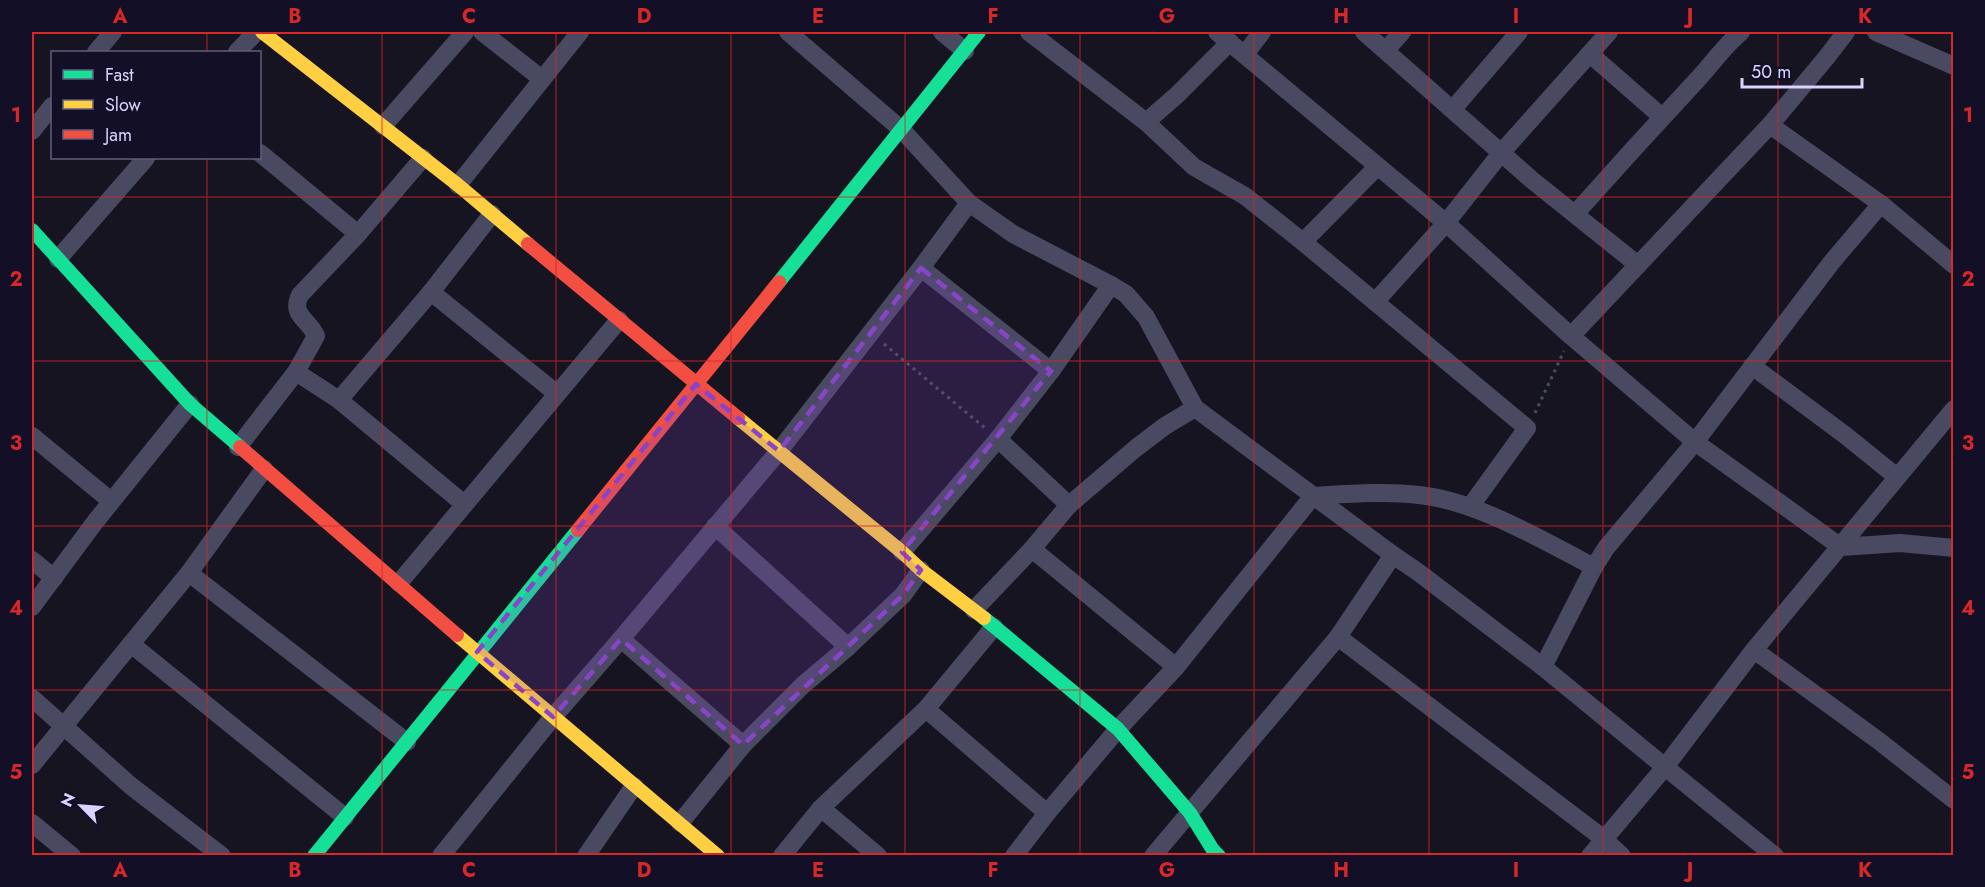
<svg xmlns="http://www.w3.org/2000/svg" width="1985" height="887" font-family="Jost,sans-serif">
<rect width="100%" height="100%" fill="#161421"/>
<g fill="none" stroke-linecap="round" stroke-linejoin="round">
<g stroke="#44505f" stroke-width="3" stroke-dasharray="3 4.5" stroke-linecap="butt">
<path d="M884,344L985,428"/>
<path d="M1535,413L1564,351"/>
</g>
<g stroke="#4a4962" stroke-width="18">
<path d="M482,32L542,79"/>
<path d="M788,32L902,130L969,203L1013,234L1111,285L1126,294L1146,317L1195,408L1165,426L1136,448L1069,505L1032,549L974,610"/>
<path d="M942,32L965,51"/>
<path d="M1029,32L1146,122L1194,167L1245,196L1303,242L1377,167"/>
<path d="M1217,32L1446,223L1571,336L1695,442L1841,547L1900,543L1954,548"/>
<path d="M1364,32L1532,180L1638,265"/>
<path d="M1876,32L1954,66"/>
<path d="M1386,50L1402,32"/>
<path d="M96,52L113,32"/>
<path d="M237,52L256,32"/>
<path d="M1245,54L1262,32"/>
<path d="M1590,54L1662,117"/>
<path d="M1453,109L1519,32"/>
<path d="M1146,122L1177,95L1230,42"/>
<path d="M1770,125L1826,58L1846,32"/>
<path d="M383,126L465,32"/>
<path d="M32,131L52,106"/>
<path d="M260,153L358,234"/>
<path d="M458,185L580,32"/>
<path d="M1575,214C1615,169 1656,124 1697,80C1712,64 1725,45 1741,32"/>
<path d="M1303,242L1527,428L1470,507"/>
<path d="M58,259L146,158"/>
<path d="M921,268L1051,371"/>
<path d="M431,292L556,393"/>
<path d="M1375,302L1446,223L1501,153L1609,32"/>
<path d="M1571,336L1770,125L1881,204L1954,265"/>
<path d="M1752,366L1845,435L1897,477"/>
<path d="M296,372L339,400L464,504"/>
<path d="M339,400L431,292L492,214"/>
<path d="M1195,408L1393,555L1418,572L1543,667L1665,767L1754,650L1954,409"/>
<path d="M32,436L111,501"/>
<path d="M998,439L1069,505"/>
<path d="M238,447L296,372L316,336C309,319 290,316 300,295L358,234L423,158"/>
<path d="M715,526L848,647"/>
<path d="M1032,549L1176,667"/>
<path d="M902,552L998,439L1051,371L1111,285"/>
<path d="M32,560L54,578"/>
<path d="M189,573L407,742"/>
<path d="M399,583L619,320"/>
<path d="M32,607L95,522L190,404"/>
<path d="M1338,637L1604,839L1622,856"/>
<path d="M621,639L743,745"/>
<path d="M131,644L345,817"/>
<path d="M1754,650L1879,741L1954,800"/>
<path d="M1543,667L1594,567L1606,548L1695,442L1831,263L1881,204"/>
<path d="M32,698L131,786L222,856"/>
<path d="M926,709L1047,813"/>
<path d="M32,765L189,573L264,469"/>
<path d="M821,808L878,856"/>
<path d="M32,823L72,856"/>
<path d="M680,823L743,745L803,685L848,647L903,595L921,570"/>
<path d="M441,856L553,717L621,639L779,451L921,268L969,203"/>
<path d="M586,856L634,786"/>
<path d="M782,856L821,808L926,709L994,627"/>
<path d="M1014,856L1047,813L1118,729L1176,667L1313,496C1348,494 1384,491 1419,495C1477,501 1542,540 1594,567"/>
<path d="M1153,856L1338,637L1393,555"/>
<path d="M1590,856L1665,767L1775,856"/>
</g>
<g stroke="#16e098" stroke-width="14">
<path d="M32,230L190,404L240,447"/>
<path d="M779,282L979,32"/>
<path d="M984,618L1118,729L1190,813L1213,850L1219,856"/>
<path d="M314,856L578,530"/>
</g>
<g stroke="#ffcf43" stroke-width="14">
<path d="M262,32L458,185L528,244"/>
<path d="M738,418L902,552L921,570L984,618"/>
<path d="M457,635L718,856"/>
</g>
<g stroke="#f24e42" stroke-width="14">
<path d="M528,244L738,418"/>
<path d="M240,447L457,635"/>
<path d="M578,530L779,282"/>
</g>
</g>
<path fill="#8945c9" fill-opacity="0.2" stroke="#8945c9" stroke-width="4.5" stroke-dasharray="12 8" stroke-linejoin="round" d="M921,268L1051,371L902,552L921,570L903,595L743,745L621,639L553,717L477,652L696,384L779,451Z"/>
<path fill="none" stroke="#d62828" stroke-width="1.5" stroke-opacity="0.55" d="M207,32V52M382,32V856M556,32V856M731,32V856M905,32V856M1080,32V856M1254,32V856M1429,32V856M1603,32V856M1778,32V856M207,158V856M32,197H1954M32,361H1954M32,526H1954M32,690H1954"/>
<rect width="1985" height="887" fill="none" stroke="#130f26" stroke-width="66"/>
<rect x="51" y="51" width="210" height="108" fill="#130f26" stroke="#625e7d" stroke-width="1.5"/>
<rect x="63" y="70" width="30" height="9" fill="#16e098" stroke="#625e7d" stroke-width="1.5"/>
<text x="105" y="81" font-size="18" fill="#d9d4ff">Fast</text>
<rect x="63" y="100" width="30" height="9" fill="#ffcf43" stroke="#625e7d" stroke-width="1.5"/>
<text x="105" y="111" font-size="18" fill="#d9d4ff">Slow</text>
<rect x="63" y="130" width="30" height="9" fill="#f24e42" stroke="#625e7d" stroke-width="1.5"/>
<text x="105" y="141" font-size="18" fill="#d9d4ff">Jam</text>
<g transform="translate(81 806) rotate(295)" stroke="#130f26" stroke-width="4.5" paint-order="stroke">
<path d="M0-4.5L10 22L0 15L-10 22Z" fill="#d9d4ff"/>
<text y="-9" font-size="16" font-weight="bold" text-anchor="middle" fill="#d9d4ff">N</text>
</g>
<path d="M1742 78v9h120v-9" fill="none" stroke="#d9d4ff" stroke-width="3"/>
<text x="1751" y="78" font-size="18" fill="#d9d4ff" stroke="#130f26" stroke-width="4.5" paint-order="stroke">50 m</text>
<rect x="33" y="33" width="1919" height="821" fill="none" stroke="#d62828" stroke-width="2"/>
<g font-size="20" text-anchor="middle" font-weight="bold" fill="#d62828">
<text x="120" y="23">A</text>
<text x="295" y="23">B</text>
<text x="469" y="23">C</text>
<text x="644" y="23">D</text>
<text x="818" y="23">E</text>
<text x="993" y="23">F</text>
<text x="1167" y="23">G</text>
<text x="1341" y="23">H</text>
<text x="1516" y="23">I</text>
<text x="1690" y="23">J</text>
<text x="1865" y="23">K</text>
<text x="16" y="122">1</text>
<text x="1968" y="122">1</text>
<text x="16" y="286">2</text>
<text x="1968" y="286">2</text>
<text x="16" y="450">3</text>
<text x="1968" y="450">3</text>
<text x="16" y="615">4</text>
<text x="1968" y="615">4</text>
<text x="16" y="779">5</text>
<text x="1968" y="779">5</text>
<text x="120" y="877">A</text>
<text x="295" y="877">B</text>
<text x="469" y="877">C</text>
<text x="644" y="877">D</text>
<text x="818" y="877">E</text>
<text x="993" y="877">F</text>
<text x="1167" y="877">G</text>
<text x="1341" y="877">H</text>
<text x="1516" y="877">I</text>
<text x="1690" y="877">J</text>
<text x="1865" y="877">K</text>
</g>
</svg>
